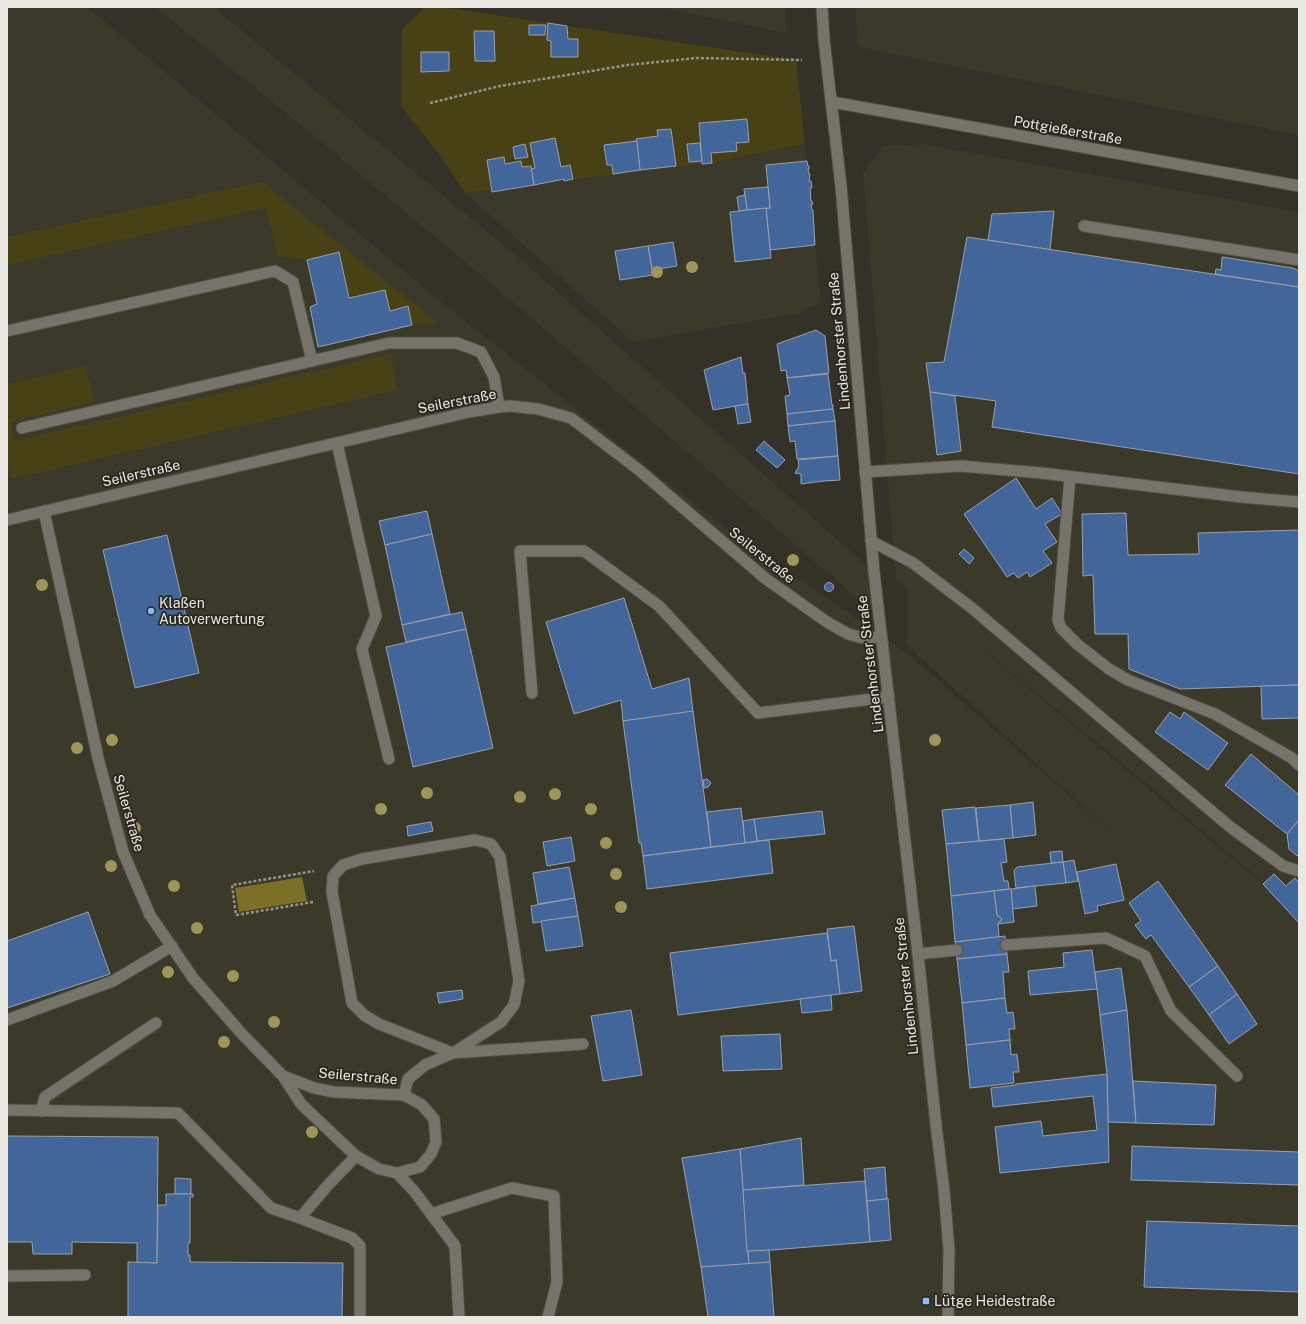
<svg xmlns="http://www.w3.org/2000/svg" width="1306" height="1324" font-family="'Public Sans',sans-serif">
<rect width="100%" height="100%" fill="#333128"/>
<g fill="#3b3929" fill-rule="evenodd">
<path d="M7,7H87L439,300L725,528L907,653L1112,833L907,645V588L896,579L863,173L884,146L924,144L1299,212V1317H7ZM965,635L1118,760L1264,883L1271,892L1263,884Z"/>
<path d="M155,7H213L517,256L874,572L879,617L494,286L313,135Z"/>
<path d="M658,7H785L786,33Z"/>
<path d="M855,7H1299V135L858,47Z"/>
<path d="M805,144L821,302L800,313L633,342L465,193L715,162Z"/>
</g>
<g fill="#484116">
<path d="M425,7H442L796,60L805,144L715,162L465,193L438,153L401,106L402,29Z"/>
<path d="M262,182L438,323L412,325L408,307L390,311L385,290L349,298L339,252L307,260L278,256L266,208L7,265V237Z"/>
<path d="M391,354L397,390L11,479L7,462V384L85,366L95,402L10,422L14,441Z"/>
</g>
<path fill="#7c7027" d="M302,877L307,901L239,912L235,888Z"/>
<g fill="#42669a" stroke="#9aa1ab">
<path d="M548,23L567,26L568,39H578V57H551V41L547,40Z"/>
<path d="M529,25H546L545,35H529Z"/>
<path d="M474,31H494L495,61H475Z"/>
<path d="M421,52H449V71L421,72Z"/>
<path d="M747,119L749,142L736,143L737,151L711,153L712,163L702,164L699,123Z"/>
<path d="M671,129L676,166L640,170L636,139L658,136L657,130Z"/>
<path d="M555,138L561,167L570,165L573,179L564,181V179L534,185L531,169L535,168L530,143Z"/>
<path d="M637,141L640,170L613,174L612,165H607L604,145Z"/>
<path d="M700,143L702,161L689,162L687,144Z"/>
<path d="M525,144L528,157L515,159L513,147Z"/>
<path d="M504,157L505,164L521,161L522,167L531,166L534,185L492,192L487,160Z"/>
<path d="M807,161L808,166H809V169H808L809,174H810L809,181H811L812,188H810L811,201H812L813,204H811L812,210H813L815,245L770,250L766,208H770L766,165Z"/>
<path d="M768,187L770,208L747,210L744,189Z"/>
<path d="M745,195L747,210L739,211L737,197Z"/>
<path d="M766,208L771,258L735,262L730,212Z"/>
<path d="M1054,211L1050,250L988,240L992,214Z"/>
<path d="M967,237L1299,287V474L992,427L996,401L930,392L926,363L944,362Z"/>
<path d="M673,242L677,266L652,270L648,246Z"/>
<path d="M648,246L653,275L620,280L615,251Z"/>
<path d="M339,252L349,298L385,290L390,311L408,306L412,325L318,347L310,307L317,304L307,260Z"/>
<path d="M1222,257L1293,268L1299,271V287L1215,274L1216,269L1221,270Z"/>
<path d="M816,330L825,336L829,373L787,378L786,370L781,371L777,344Z"/>
<path d="M741,357L743,373H745L748,404L713,410L704,370Z"/>
<path d="M828,374L832,405H833V409L787,414L785,396L790,395L787,378Z"/>
<path d="M930,392L955,396L961,451L937,455Z"/>
<path d="M748,404L751,422L738,424L735,406Z"/>
<path d="M833,409L835,421L788,426L787,414Z"/>
<path d="M835,421L838,456L797,459L795,441L790,442L788,426Z"/>
<path d="M764,441L785,460L777,468L756,450Z"/>
<path d="M838,456L840,480L824,481L801,484V474L795,473L799,466L798,460Z"/>
<path d="M1016,478L1036,509L1052,498L1062,514L1045,524L1057,542L1043,551L1052,563L1030,577L1027,572L1018,578L1014,573L1007,577L964,514Z"/>
<path d="M427,511L432,534L385,545L379,521Z"/>
<path d="M1126,513L1128,555L1199,554L1198,533L1299,530V685L1180,689L1129,669L1128,634H1095L1093,575L1083,576L1082,514Z"/>
<path d="M432,534L450,614L402,625L385,545Z"/>
<path d="M167,535L199,673L135,688L103,550Z"/>
<path d="M964,549L974,558L969,564L959,554Z"/>
<circle cx="829" cy="587" r="4.5"/>
<path d="M624,598L652,689L689,678L693,712L623,721L621,700L574,714L546,622Z"/>
<path d="M462,612L466,629L406,642L402,625Z"/>
<path d="M466,629L493,748L413,767L386,647Z"/>
<path d="M1299,685V718L1262,719L1261,686Z"/>
<path d="M693,711L711,847L643,856L641,843H639L623,721Z"/>
<path d="M1170,712L1180,719L1184,712L1228,743L1208,770L1155,732Z"/>
<path d="M1251,754L1299,795V820L1287,834L1225,785Z"/>
<path d="M707,779L711,783L708,787L704,788L703,780Z"/>
<path d="M1033,802L1036,835L1013,838L1010,805Z"/>
<path d="M1010,805L1013,838L979,841L976,808Z"/>
<path d="M975,807L979,841L946,844L942,810Z"/>
<path d="M741,808L745,843L711,847L707,812Z"/>
<path d="M822,811L825,834L757,841L754,819Z"/>
<path d="M754,819L757,841L745,843L743,821Z"/>
<path d="M1299,820V854L1297,856L1289,849L1287,834Z"/>
<path d="M431,822L433,831L408,836L407,826Z"/>
<path d="M571,837L575,861L547,866L543,842Z"/>
<path d="M1004,839L1007,862L1001,863L1004,881H1008L1009,889L951,896L946,844Z"/>
<path d="M769,840L773,873L647,889L643,856Z"/>
<path d="M1062,851L1063,862L1051,863L1050,852Z"/>
<path d="M1074,860L1078,881L1066,883L1063,862Z"/>
<path d="M1063,862L1066,883L1016,888L1014,871L1017,867Z"/>
<path d="M1116,864L1124,900L1097,906L1098,911L1085,914L1077,872Z"/>
<path d="M569,867L575,898L538,904L533,873Z"/>
<path d="M1274,874L1286,886L1295,878L1299,883V923L1263,884Z"/>
<path d="M1158,881L1218,966L1189,987L1151,935L1146,939L1135,925L1141,921L1129,903Z"/>
<path d="M1035,886L1037,906L1012,909L1011,889Z"/>
<path d="M1011,889L1014,922L998,924L1002,919L997,915L994,891Z"/>
<path d="M994,891L997,915L1002,919L998,924L999,937L955,942L951,896Z"/>
<path d="M575,898L578,916L533,923L531,906Z"/>
<path d="M88,912L110,974L7,1008V941Z"/>
<path d="M578,916L583,946L546,951L541,921Z"/>
<path d="M854,926L862,991L840,994L836,960L831,961L827,929Z"/>
<path d="M827,933L831,961L836,960L840,994L678,1015L670,953Z"/>
<path d="M1005,936L1007,954L957,959L955,942Z"/>
<path d="M1092,950L1097,989L1030,995L1028,971L1064,967L1063,953Z"/>
<path d="M1007,954L1009,972H1003L1005,998L962,1003L957,959Z"/>
<path d="M1218,966L1237,994L1209,1015L1189,987Z"/>
<path d="M1121,968L1127,1010L1100,1015L1095,972Z"/>
<path d="M462,990L463,999L439,1003L437,993Z"/>
<path d="M1237,994L1257,1024L1229,1044L1209,1015Z"/>
<path d="M831,995L832,1010L802,1013L800,999Z"/>
<path d="M1005,998L1007,1013L1013,1012L1015,1029H1009L1010,1040L966,1045L962,1003Z"/>
<path d="M631,1010L642,1075L603,1081L591,1016Z"/>
<path d="M1127,1010L1136,1123L1108,1122L1107,1074L1100,1015Z"/>
<path d="M780,1034L782,1069L723,1071L721,1036Z"/>
<path d="M1010,1040L1011,1055L1017,1054L1019,1072H1013L1014,1083L970,1088L966,1045Z"/>
<path d="M1107,1074L1109,1162L1000,1173L995,1127L1041,1121L1043,1136L1097,1130L1093,1096L993,1107L991,1088L1016,1085V1084Z"/>
<path d="M1133,1081L1216,1085L1214,1125L1136,1123Z"/>
<path d="M7,1136L158,1137L157,1263H137V1243L72,1242V1254H33L32,1242H7Z"/>
<path d="M801,1138L804,1185L743,1190L740,1149Z"/>
<path d="M1132,1146L1299,1152V1185L1131,1180Z"/>
<path d="M740,1149L749,1264L701,1267L682,1158Z"/>
<path d="M885,1167L887,1199L867,1201L864,1169Z"/>
<path d="M175,1178L191,1179V1194H175Z"/>
<path d="M865,1181L870,1242L747,1252L743,1190Z"/>
<path d="M166,1194H193V1197H190V1243H188V1255H190V1262L343,1263L342,1317H128V1262L157,1263L158,1205H166Z"/>
<path d="M888,1198L891,1240L870,1242L867,1201L887,1199Z"/>
<path d="M1147,1221L1299,1226V1292L1144,1287Z"/>
<path d="M769,1250L770,1262L749,1264L748,1251Z"/>
<path d="M770,1262L774,1317H708L701,1267Z"/>
</g>
<g fill="none" stroke-linecap="round" stroke-linejoin="round">
<defs>
<g id="service">
<path d="M1084,226L1299,260"/>
<path d="M7,331L275,271L293,282L312,361"/>
<path d="M22,428L389,343H457L481,352L494,377L499,407"/>
<path d="M337,443L376,616L362,649L389,759"/>
<path d="M865,472L960,466L1041,473L1241,497L1299,502"/>
<path d="M1070,477L1058,620L1061,628L1077,644L1109,669L1128,680L1215,714L1292,758L1299,765"/>
<path d="M871,541L913,563L973,609L1229,826L1283,866L1299,871"/>
<path d="M532,693L520,551H584L659,606L758,713L889,697"/>
<path d="M1006,945L1106,938L1145,956L1171,1011L1237,1076"/>
<path d="M918,954L957,950"/>
<path d="M7,1020L113,981L172,946"/>
<path d="M404,1095L408,1079L425,1065L453,1053L501,1022L514,1005L519,981L500,857L491,844L475,840L362,859L343,865L333,876L332,892L352,1003L364,1015L379,1024L453,1053L583,1044"/>
<path d="M7,1110L178,1113L271,1208L300,1218L328,1185L356,1156"/>
<path d="M41,1111L45,1097L156,1023"/>
<path d="M397,1173L414,1191L455,1246L459,1317"/>
<path d="M431,1214L512,1188L554,1196L557,1282L548,1317"/>
<path d="M300,1218L352,1238L360,1246V1317"/>
<path d="M7,1276L85,1275"/>
</g>
<g id="minor">
<path d="M44,511L98,758L123,852L150,915L193,978L242,1034L283,1076L301,1104L356,1156L379,1169L397,1173L420,1167L431,1154L436,1142L434,1119L422,1105L404,1095L334,1092L314,1088L283,1076"/>
<path d="M7,520L469,412L499,407L510,406L538,409L571,418L639,470L766,579L827,622L848,634L863,638L881,637"/>
</g>
<g id="tertiary">
<path d="M822,7L824,40L841,186L874,572L918,954L936,1125L944,1190L949,1250L948,1317"/>
<path d="M832,102L1299,186"/>
</g>
</defs>
<use href="#service" stroke="#514f47" stroke-width="13"/>
<use href="#minor" stroke="#514f47" stroke-width="13"/>
<use href="#tertiary" stroke="#514f47" stroke-width="13"/>
<g stroke="#94938b" stroke-width="2.5" stroke-dasharray="3 2" stroke-linecap="butt">
<path d="M430,103L500,86L628,65L697,58L802,60"/>
<path d="M313,902L236,915L232,885L314,871"/>
</g>
<use href="#service" stroke="#76746a" stroke-width="11"/>
<use href="#minor" stroke="#76746a" stroke-width="11"/>
<use href="#tertiary" stroke="#76746a" stroke-width="11"/>
</g>
<g fill="#9f9559">
<circle cx="692" cy="267" r="6"/>
<circle cx="657" cy="272" r="6"/>
<circle cx="793" cy="560" r="6"/>
<circle cx="42" cy="585" r="6"/>
<circle cx="112" cy="740" r="6"/>
<circle cx="935" cy="740" r="6"/>
<circle cx="77" cy="748" r="6"/>
<circle cx="427" cy="793" r="6"/>
<circle cx="555" cy="794" r="6"/>
<circle cx="520" cy="797" r="6"/>
<circle cx="381" cy="809" r="6"/>
<circle cx="591" cy="809" r="6"/>
<circle cx="135" cy="828" r="6"/>
<circle cx="606" cy="843" r="6"/>
<circle cx="111" cy="866" r="6"/>
<circle cx="616" cy="874" r="6"/>
<circle cx="174" cy="886" r="6"/>
<circle cx="621" cy="907" r="6"/>
<circle cx="197" cy="928" r="6"/>
<circle cx="168" cy="972" r="6"/>
<circle cx="233" cy="976" r="6"/>
<circle cx="274" cy="1022" r="6"/>
<circle cx="224" cy="1042" r="6"/>
<circle cx="312" cy="1132" r="6"/>
</g>
<g fill="#8bb9fc" stroke="#29271e" stroke-width="1.5">
<circle cx="151" cy="611" r="4"/>
<rect x="922" y="1297" width="8" height="8" rx="2"/>
</g>
<g text-anchor="middle" dominant-baseline="central" stroke-width="3.5" stroke-linejoin="round" paint-order="stroke">
<g font-size="14" fill="#e9e8e2" stroke="#29271e">
<text transform="translate(1068 130) rotate(10)">Pottgießerstraße</text>
<text transform="translate(839 341) rotate(-95)">Lindenhorster Straße</text>
<text transform="translate(457 401) rotate(-11)">Seilerstraße</text>
<text transform="translate(141 473) rotate(-13)">Seilerstraße</text>
<text transform="translate(762 555) rotate(39)">Seilerstraße</text>
<text transform="translate(870 664) rotate(-97)">Lindenhorster Straße</text>
<text transform="translate(129 813) rotate(74)">Seilerstraße</text>
<text transform="translate(906 986) rotate(-96)">Lindenhorster Straße</text>
<text transform="translate(358 1076) rotate(5)">Seilerstraße</text>
</g>
<g font-size="14" fill="#e9e8e2" stroke="#29271e" text-anchor="start">
<text x="159" y="603">Klaßen<tspan x="159" dy="16">Autoverwertung</tspan></text>
<text x="934" y="1301">Lütge Heidestraße</text>
</g>
</g>
<rect width="1306" height="1324" fill="none" stroke="#e9e8e2" stroke-width="16"/>
</svg>
